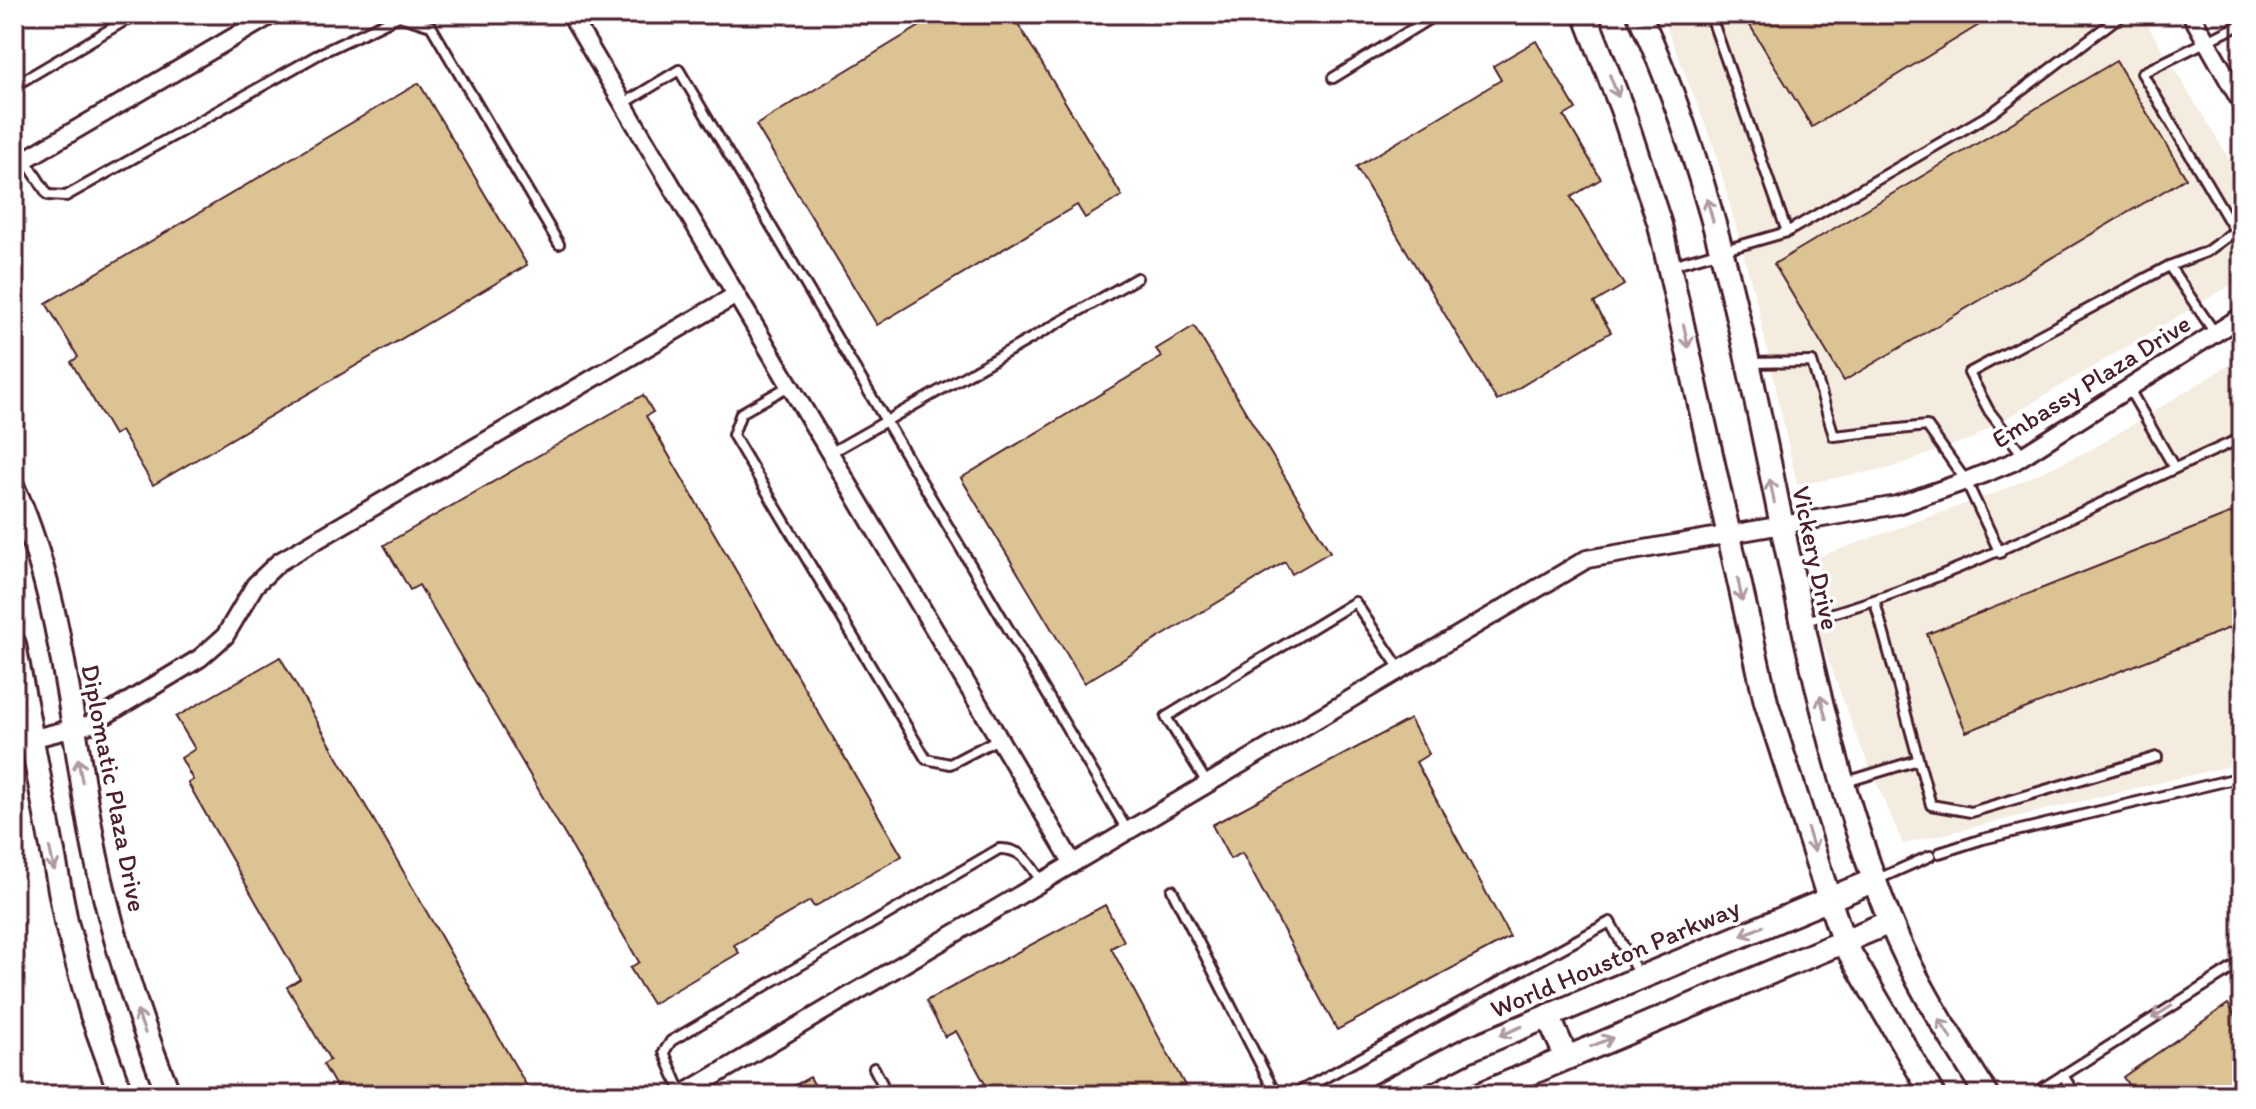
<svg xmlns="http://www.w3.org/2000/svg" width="2256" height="1109" font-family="Itim,sans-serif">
<rect width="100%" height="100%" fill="#fff"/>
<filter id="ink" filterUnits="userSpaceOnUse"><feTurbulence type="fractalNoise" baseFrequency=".0125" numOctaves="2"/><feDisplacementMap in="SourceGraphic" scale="16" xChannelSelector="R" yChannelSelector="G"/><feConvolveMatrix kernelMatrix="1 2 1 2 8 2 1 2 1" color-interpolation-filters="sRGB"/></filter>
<g filter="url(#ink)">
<g fill="#f4eddf">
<path d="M1661,14H2141L2242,180V274L2231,285L1973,438L1890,468L1797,485L1758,308L1714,147Z"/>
<path d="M2242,357V763L1903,844L1855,733L1819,634L1818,557L1998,492L2094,448Z"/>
</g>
<g fill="#dcc393" stroke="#4a1f2b" stroke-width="2">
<path d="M940,14H1012L1122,196L1085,218L1077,205L877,325L756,125Z"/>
<path d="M1743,14H1997L1812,127Z"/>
<path d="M1536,41L1576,109L1564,116L1601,179L1571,197L1624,285L1594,303L1611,332L1497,401L1356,167L1501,80L1493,66Z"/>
<path d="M2116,61L2186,178L1844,381L1774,264Z"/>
<path d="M419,83L527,265L153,485L121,431L114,435L71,362L78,357L46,303Z"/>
<path d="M1194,326L1330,552L1292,574L1285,562L1084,683L961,478L1162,357L1156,349Z"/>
<path d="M643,395L653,412L646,416L902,856L814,907L810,901L734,945L739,953L652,1004L630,968L639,962L419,585L410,590L384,545Z"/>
<path d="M2242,509V623L1966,732L1927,634Z"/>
<path d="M280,657L532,1095H341L323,1064L330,1060L287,987L300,979L188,783L193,780L181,758L195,749L176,717Z"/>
<path d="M1410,719L1429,754L1416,762L1510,937L1337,1030L1242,853L1230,859L1212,825Z"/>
<path d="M1105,905L1124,941L1111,948L1190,1095H991L956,1031L945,1037L926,1001Z"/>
<path d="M2228,1004L2242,1026V1095H2135L2123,1077Z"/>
<path d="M810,1077L820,1095H777Z"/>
</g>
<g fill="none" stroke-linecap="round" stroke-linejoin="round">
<defs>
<g id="lane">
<path d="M1274,14H1276"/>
<path d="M2112,14L2116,19L2124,14"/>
<path d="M1333,78L1437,14"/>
<path d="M14,86L136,14"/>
<path d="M623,104L679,70L1127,830"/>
<path d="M25,159L48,195L66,196L321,53L399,16L431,26L559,244"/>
<path d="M1787,232L1992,113L2116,19"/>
<path d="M1672,265L1787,232L1710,14"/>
<path d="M2169,266L2206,252L2235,231L2142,73L2242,24"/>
<path d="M1750,363L1812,362L1834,436L1927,426L1966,481L2000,553"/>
<path d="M789,386L741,413L733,435L926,759L950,764L998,739"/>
<path d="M2129,389L2174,467"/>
<path d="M830,453L1137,278"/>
<path d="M2023,455L1989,411L1969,373L2169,266L2215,333"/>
<path d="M1875,602L1931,805L1971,812L2157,757"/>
<path d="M1805,621C1963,579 2094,502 2242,438"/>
<path d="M1846,782L1918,760"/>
<path d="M1207,783L1166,717L1355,602L1400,669"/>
<path d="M1939,853L1983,839L2242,777"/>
<path d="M1876,880L1930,856"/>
<path d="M1172,890L1276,1095"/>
<path d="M874,1068L888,1095"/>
<path d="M2063,1075L2075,1095"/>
<path d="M682,1094L664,1052L671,1041L999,849C1022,848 1029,863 1041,881"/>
<path d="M1293,1095L1610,922L1640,977"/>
<path d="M2032,1095L2242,962"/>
</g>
<g id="street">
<path d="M570,14L1072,862"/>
<path d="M2191,14L2242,104"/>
<path d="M14,166L273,14"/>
<path d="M14,743L91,724L200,658L225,636L255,585L279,562L736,295"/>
<path d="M682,1095L1587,559L1897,505L1966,481L2013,462L2242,316"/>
</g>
<g id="secondary">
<path d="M1585,14L1622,109L1660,225L1766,702L1829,899L1844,943L1933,1095"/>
<path d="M1639,14C1771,302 1772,628 1890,921C1915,983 1952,1039 1987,1095"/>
<path d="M14,490C65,604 71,736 96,857C113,939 138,1017 169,1095"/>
<path d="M14,644L66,922L92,1015L121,1095"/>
<path d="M1548,1016L1566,1056"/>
<path d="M1380,1095L1467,1050L1875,880"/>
<path d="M1479,1095L1890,922"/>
</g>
</defs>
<use href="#lane" stroke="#4a1f2b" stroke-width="14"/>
<use href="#street" stroke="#4a1f2b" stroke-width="22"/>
<use href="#secondary" stroke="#4a1f2b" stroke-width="28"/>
<use href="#lane" stroke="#fff" stroke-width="8"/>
<use href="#street" stroke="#fff" stroke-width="16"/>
<use href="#secondary" stroke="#fff" stroke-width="22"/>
</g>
<defs><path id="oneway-shaft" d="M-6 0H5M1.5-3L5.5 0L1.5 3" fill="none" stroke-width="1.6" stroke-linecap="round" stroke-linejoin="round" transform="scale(2)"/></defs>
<g stroke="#ae9aa0">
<use href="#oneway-shaft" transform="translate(1614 86) rotate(69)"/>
<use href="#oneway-shaft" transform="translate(1710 210) rotate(-105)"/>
<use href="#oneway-shaft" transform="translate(1686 336) rotate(78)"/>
<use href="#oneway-shaft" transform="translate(1772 491) rotate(-101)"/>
<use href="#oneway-shaft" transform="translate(1740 590) rotate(79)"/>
<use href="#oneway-shaft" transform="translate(1823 707) rotate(-105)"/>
<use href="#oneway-shaft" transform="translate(80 770) rotate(-100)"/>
<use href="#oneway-shaft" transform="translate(1811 840) rotate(73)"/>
<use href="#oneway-shaft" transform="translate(52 859) rotate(78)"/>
<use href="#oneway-shaft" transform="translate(1752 931) rotate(157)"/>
<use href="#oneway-shaft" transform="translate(2162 1012) rotate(148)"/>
<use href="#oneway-shaft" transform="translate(141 1022) rotate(-110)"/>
<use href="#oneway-shaft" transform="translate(1945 1029) rotate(-122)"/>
<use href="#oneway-shaft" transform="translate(1511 1031) rotate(157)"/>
<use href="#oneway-shaft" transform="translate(1602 1042) rotate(-22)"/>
</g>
</g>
<g text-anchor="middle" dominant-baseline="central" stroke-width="7" stroke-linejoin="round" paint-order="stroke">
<g font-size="26" fill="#4a1f2b" stroke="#fff">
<text transform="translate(2091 381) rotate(-32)">Embassy Plaza Drive</text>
<text transform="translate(1816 558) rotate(78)">Vickery Drive</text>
<text transform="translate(114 788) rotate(79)">Diplomatic Plaza Drive</text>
<text transform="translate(1615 958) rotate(-23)">World Houston Parkway</text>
</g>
</g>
<rect width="2256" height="1109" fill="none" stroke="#fff" stroke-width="48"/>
<rect x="24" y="24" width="2208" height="1061" fill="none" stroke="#4a1f2b" stroke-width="3" filter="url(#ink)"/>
</svg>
